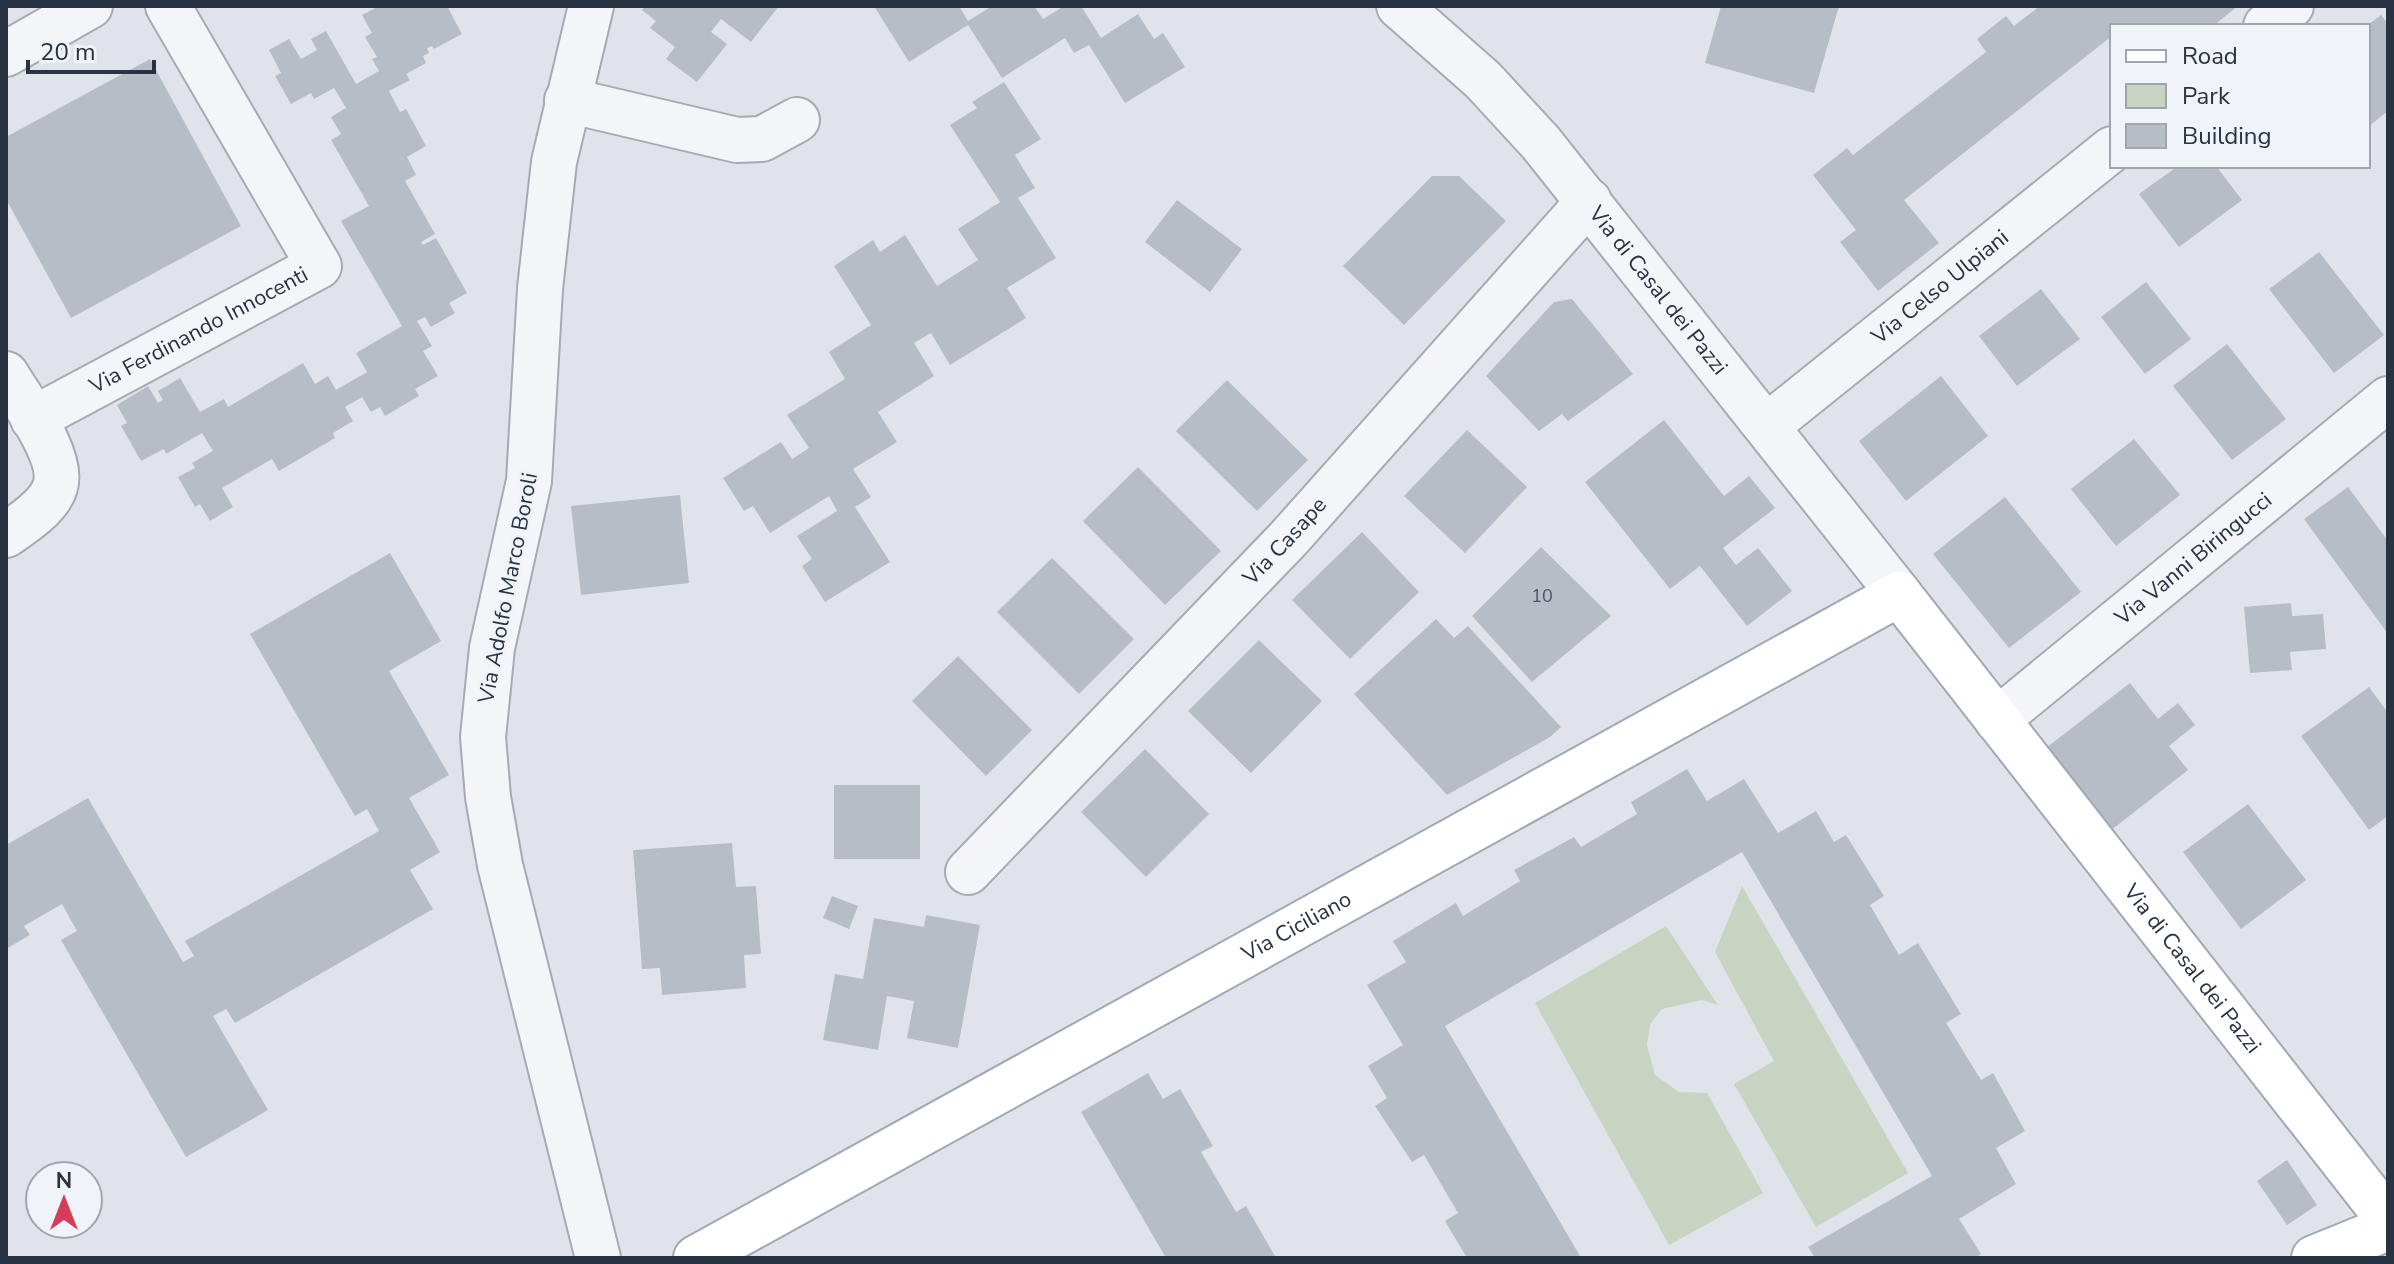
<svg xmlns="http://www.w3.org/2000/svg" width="2394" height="1264" font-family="'Nunito Sans',sans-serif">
<rect width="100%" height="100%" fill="#e0e4ea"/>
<g fill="#c6d4c1">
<path d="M1742,886L1908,1173L1816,1227L1734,1084L1774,1061L1715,952Z"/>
<path d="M1666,926L1718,1005L1702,1000L1662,1009L1650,1024L1647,1045L1655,1075L1679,1092L1707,1093L1763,1193L1669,1245L1535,1003Z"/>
</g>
<g fill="#b7bdc7">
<path d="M379,6H447L462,34L434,49L432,46L427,48L429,53L423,56L426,63L406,74L410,80L389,91L400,112L406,109L426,146L407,157L416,175L405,181L435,234L421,242L423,245L436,238L467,293L449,303L455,313L431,327L425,317L417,321L432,346L423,351L438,376L415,389L419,396L385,416L380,407L371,412L362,397L345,407L353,421L333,433L335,438L279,471L272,459L222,488L233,507L210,521L200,504L195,507L178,477L195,468L192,463L213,451L202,433L166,454L164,449L141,461L121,426L127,423L117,405L148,386L158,403L163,400L158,391L180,378L200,412L224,399L228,407L303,363L315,384L328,376L336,390L367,372L356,353L402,326L341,221L369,206L331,140L341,134L331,117L346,108L334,88L314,99L311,93L291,104L275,76L281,73L269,50L289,39L301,59L317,50L311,39L326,31L356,84L379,71L372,59L377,57L365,37L372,33L362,15Z"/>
<path d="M645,6H779L751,42L721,19L711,32L727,44L697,82L666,59L675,47L650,28L656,21L642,10Z"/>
<path d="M874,6H959L968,21L992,6H1034L1043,19L1064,6H1081L1101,38L1138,14L1154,39L1163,33L1185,67L1125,103L1089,45L1074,53L1065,38L1002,78L968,25L909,62Z"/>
<path d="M1721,6H1839L1814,93L1705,63Z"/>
<path d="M2040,6H2238L2213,26H2112V36L1904,200L1939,243L1878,291L1840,242L1856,230L1813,175L1847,148L1853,155L1986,52L1977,39L2006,16L2014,26Z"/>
<path d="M2381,15L2388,24V111L2368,127V25Z"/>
<path d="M150,59L241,226L71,318L6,199V137Z"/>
<path d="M1004,82L1041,139L1015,155L1035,188L1018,198L1056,258L1007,288L1026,318L950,365L931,333L914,343L934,376L878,412L897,442L853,469L871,497L855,507L890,562L825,602L802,566L812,559L797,536L837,511L829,496L770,533L753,506L744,511L723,478L781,442L792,459L809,448L787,415L845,379L829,352L871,325L834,266L873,240L880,252L905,235L937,286L978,260L958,229L1000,202L950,125L977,108L972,102Z"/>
<path d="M2178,166H2216L2242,200L2179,247L2139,194Z"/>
<path d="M1432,176H1459L1506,221L1404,325L1343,266Z"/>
<path d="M1177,200L1242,249L1210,292L1145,242Z"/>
<path d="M2319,252L2384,335L2334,373L2269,289Z"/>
<path d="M2146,282L2191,339L2145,374L2101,317Z"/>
<path d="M2041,289L2080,339L2017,386L1979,336Z"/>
<path d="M1572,299L1633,374L1568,421L1562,414L1539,431L1486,376L1554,302Z"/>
<path d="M2227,344L2286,419L2232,460L2173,386Z"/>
<path d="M1941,376L1988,436L1906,501L1859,441Z"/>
<path d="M1227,380L1308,460L1257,511L1176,431Z"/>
<path d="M1664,420L1724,496L1749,476L1775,508L1723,548L1736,565L1758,548L1792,591L1747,626L1700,566L1670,589L1585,482Z"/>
<path d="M1467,430L1527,487L1465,553L1404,496Z"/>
<path d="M2134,439L2180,495L2116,546L2071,489Z"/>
<path d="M1138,467L1221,551L1165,605L1083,521Z"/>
<path d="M2348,487L2388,541V634L2304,519Z"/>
<path d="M680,495L689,583L581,595L571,506Z"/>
<path d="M2005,497L2081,592L2009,648L1933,554Z"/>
<path d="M1362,532L1419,592L1350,659L1292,600Z"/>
<path d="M1541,547L1611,616L1532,682L1472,616Z"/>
<path d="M390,553L441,641L389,671L449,775L409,798L440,852L410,870L433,909L235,1023L226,1009L213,1016L268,1110L186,1157L61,940L77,931L62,904L24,926L30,935L6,949V845L88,798L183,962L194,956L185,941L379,831L367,809L355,816L250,634Z"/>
<path d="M1052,558L1134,639L1079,694L997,612Z"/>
<path d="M2291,603L2292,616L2323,614L2326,649L2290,652L2292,670L2250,673L2244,607Z"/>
<path d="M1436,619L1454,638L1468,626L1561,727L1550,737L1447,795L1354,694Z"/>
<path d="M1259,640L1322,701L1251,773L1188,711Z"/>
<path d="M958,656L1032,730L986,776L912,701Z"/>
<path d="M2130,683L2158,719L2178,703L2195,725L2169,746L2188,770L2110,831L2046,748Z"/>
<path d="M2369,687L2388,713V816L2369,830L2301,736Z"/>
<path d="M1145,749L1209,814L1146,877L1081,812Z"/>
<path d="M1687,769L1707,801L1744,779L1778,833L1816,811L1834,842L1846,835L1884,896L1870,905L1899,955L1918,943L1961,1014L1946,1023L1981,1080L1993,1073L2025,1131L1996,1148L2016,1184L1959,1219L1981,1254L1975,1258H1815L1808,1247L1932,1176L1742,852L1445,1026L1580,1256L1467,1258L1445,1221L1458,1213L1424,1155L1412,1162L1375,1106L1387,1098L1368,1066L1403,1045L1367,985L1406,962L1393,941L1456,903L1463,916L1520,881L1514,870L1574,837L1581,847L1637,814L1631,802Z"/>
<rect x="834" y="785" width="86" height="74"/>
<path d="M2248,804L2306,880L2241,929L2183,852Z"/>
<path d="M732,843L736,887L756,886L761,954L744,955L746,988L662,995L660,968L642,969L633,850Z"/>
<path d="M832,896L858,906L849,929L823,918Z"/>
<path d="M926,915L980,925L958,1048L907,1038L914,1001L887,996L878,1050L823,1040L835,974L863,979L874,918L924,927Z"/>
<path d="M1148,1073L1163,1099L1180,1089L1213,1146L1201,1152L1236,1212L1246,1206L1276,1258H1166L1081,1112Z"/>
<path d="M2287,1160L2317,1205L2287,1225L2257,1181Z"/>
</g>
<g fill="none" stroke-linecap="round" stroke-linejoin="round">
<defs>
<g id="minor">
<path d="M591,6L554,162L540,289L529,481L492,648L483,737L488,797L500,865L598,1258"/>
<path id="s1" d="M1399,6L1483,80L1541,143L1899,594"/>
<path d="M2266,26L2291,6"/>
<path d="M6,54L90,6"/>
<path d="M567,100L737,140L762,139L797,120"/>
<path d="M6,374C22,401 65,457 55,487C49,507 22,524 6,535"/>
<path id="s2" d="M33,419L319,266L168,6"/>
<path id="s3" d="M1767,426L2112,149"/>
<path id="s4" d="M1997,720L2388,399"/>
<path id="s5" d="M968,872L1289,538L1589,201"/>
</g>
<g id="major">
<path id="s6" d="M696,1258L1899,594L2388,1219"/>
<path d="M2314,1258L2388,1228"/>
</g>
</defs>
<use href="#minor" stroke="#a5abb4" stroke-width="48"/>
<use href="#major" stroke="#9ea9b6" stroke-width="48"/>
<use href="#minor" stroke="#f3f5f8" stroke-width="44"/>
<use href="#major" stroke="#fff" stroke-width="44"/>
</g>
<g text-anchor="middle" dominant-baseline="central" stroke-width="6" stroke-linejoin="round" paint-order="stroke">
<g font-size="18" fill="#4b5563">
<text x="1542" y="596">10</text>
</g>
<g font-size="22" fill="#273242" stroke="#f0f3f7">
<text stroke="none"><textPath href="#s3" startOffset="222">Via Celso Ulpiani</textPath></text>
<text stroke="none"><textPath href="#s1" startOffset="386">Via di Casal dei Pazzi</textPath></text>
<text stroke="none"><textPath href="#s2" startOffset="188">Via Ferdinando Innocenti</textPath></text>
<text stroke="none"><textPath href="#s5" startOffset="458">Via Casape</textPath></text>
<text stroke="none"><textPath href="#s4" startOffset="254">Via Vanni Biringucci</textPath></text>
<text transform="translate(508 588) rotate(-79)">Via Adolfo Marco Boroli</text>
<text stroke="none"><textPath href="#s6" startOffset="686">Via Ciciliano</textPath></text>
<text stroke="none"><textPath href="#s6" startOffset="1850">Via di Casal dei Pazzi</textPath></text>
</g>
</g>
<rect width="2394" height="1264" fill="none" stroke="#273242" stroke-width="16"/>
<rect x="2110" y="24" width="260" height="144" fill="#f0f3f7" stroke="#a0a6af" stroke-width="2"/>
<rect x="2126" y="50" width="40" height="12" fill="#ffffff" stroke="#a0a6af" stroke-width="2"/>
<text x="2182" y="64" font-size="24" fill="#273242">Road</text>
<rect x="2126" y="84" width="40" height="24" fill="#c6d4c1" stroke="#a0a6af" stroke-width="2"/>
<text x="2182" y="104" font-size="24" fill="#273242">Park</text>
<rect x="2126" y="124" width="40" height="24" fill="#b7bdc7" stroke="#a0a6af" stroke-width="2"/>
<text x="2182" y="144" font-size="24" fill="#273242">Building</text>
<g transform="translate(64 1200)"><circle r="38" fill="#f0f3f7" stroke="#a0a6af" stroke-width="2"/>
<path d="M0-6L14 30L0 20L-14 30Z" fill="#d63d59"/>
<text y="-12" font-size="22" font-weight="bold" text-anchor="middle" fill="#273242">N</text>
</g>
<path d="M28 60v12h126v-12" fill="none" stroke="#273242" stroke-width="4"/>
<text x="40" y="60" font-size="24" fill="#273242" stroke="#f0f3f7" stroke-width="6" paint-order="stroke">20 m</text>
</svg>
